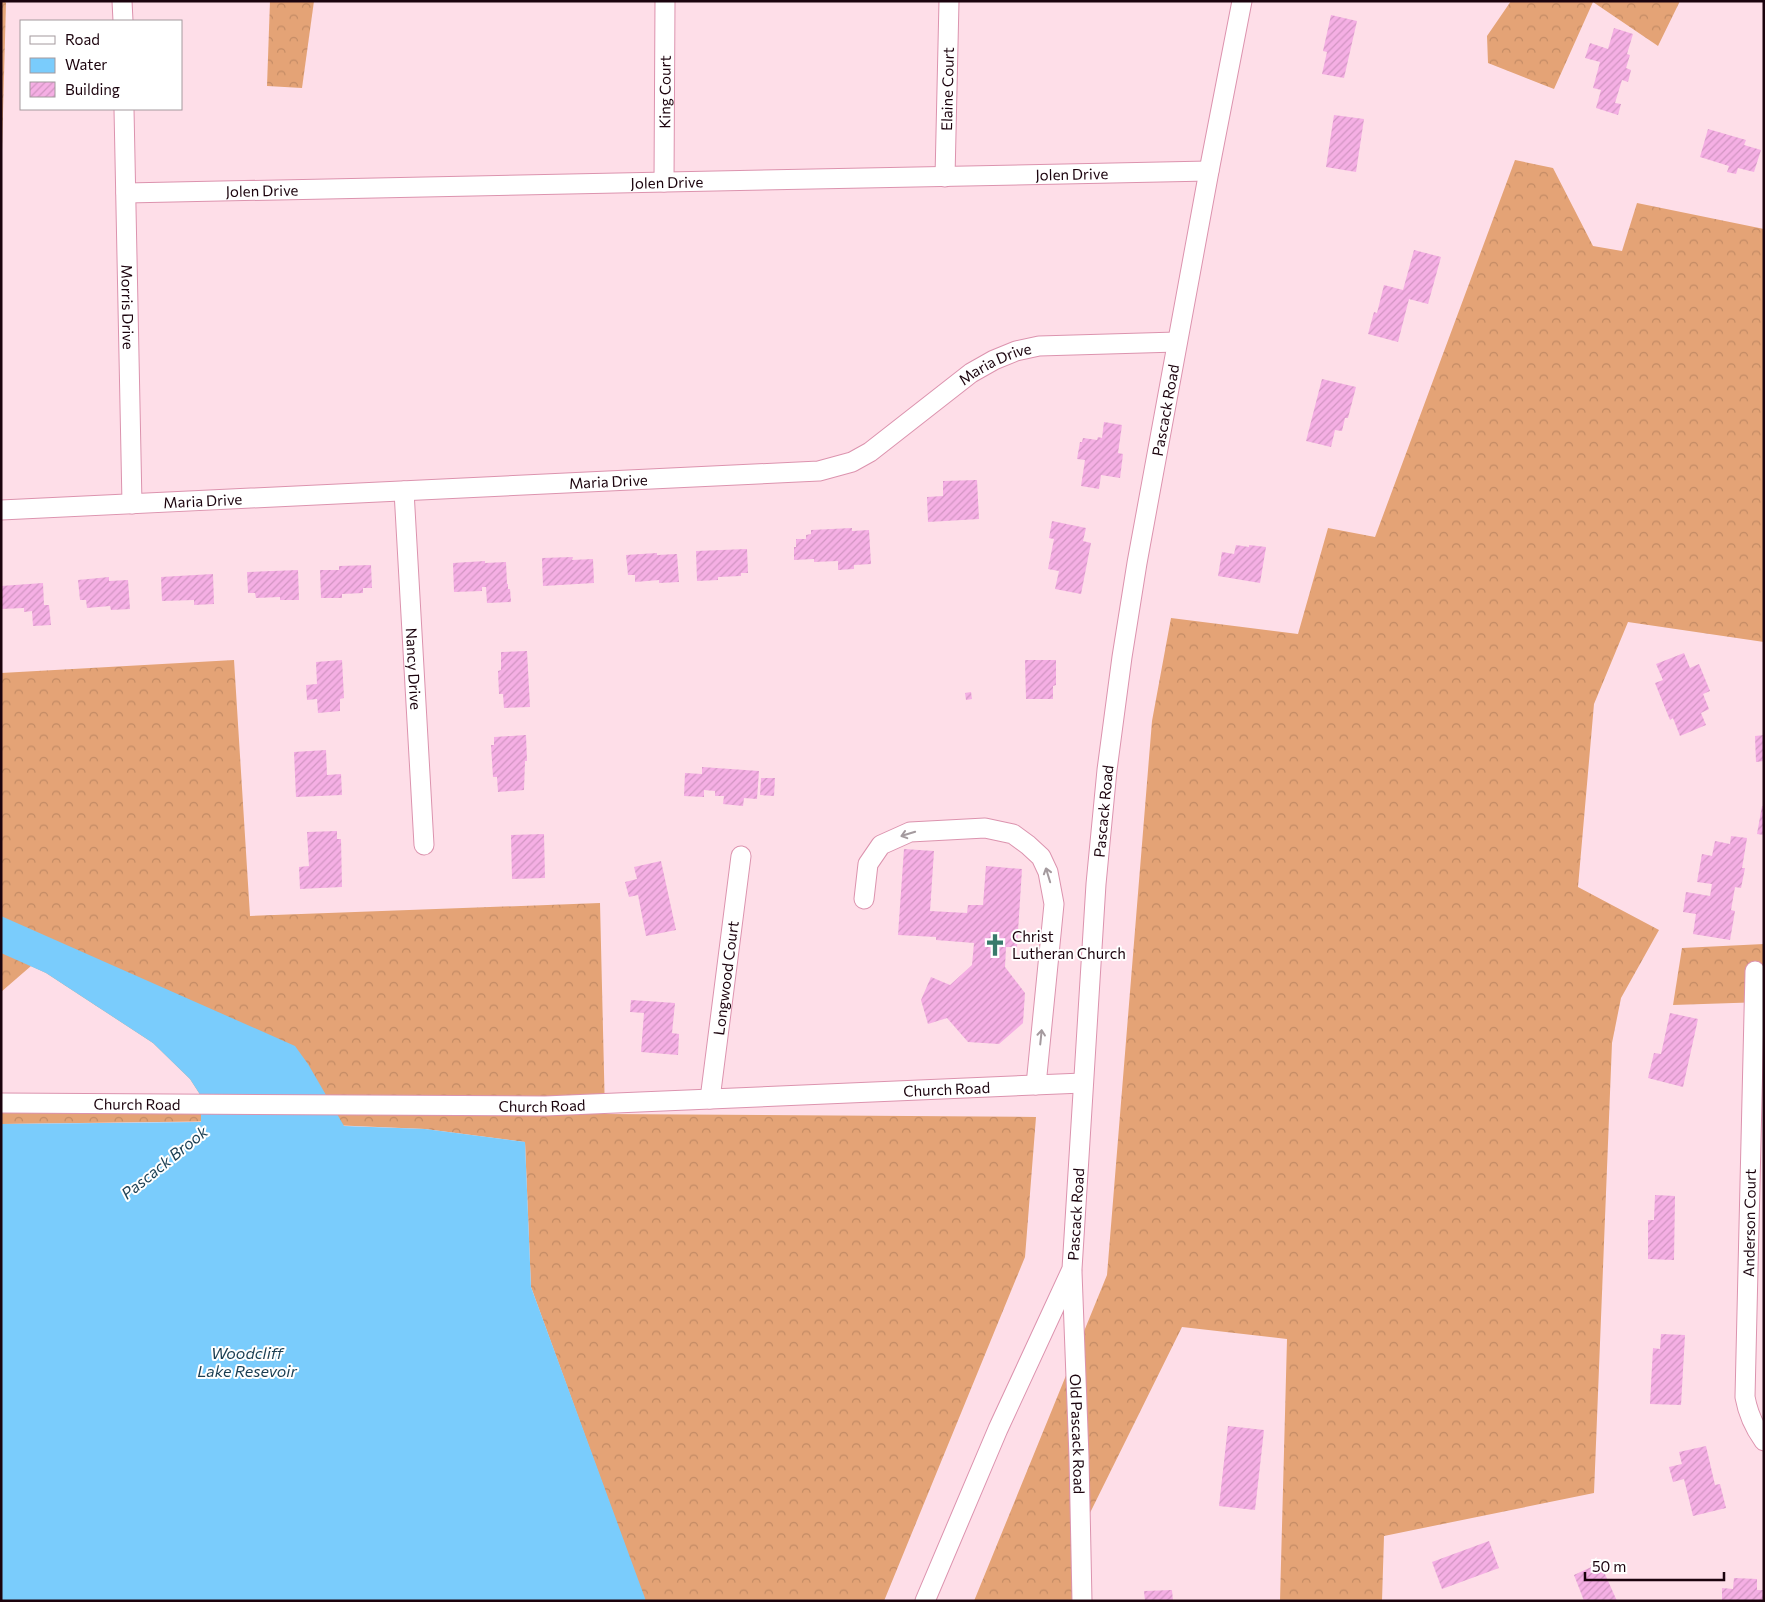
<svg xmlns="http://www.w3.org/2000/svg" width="1765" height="1602" font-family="Commissioner,sans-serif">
<defs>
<pattern id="forest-crowns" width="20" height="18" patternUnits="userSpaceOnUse" patternTransform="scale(1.25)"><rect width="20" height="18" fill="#e4a376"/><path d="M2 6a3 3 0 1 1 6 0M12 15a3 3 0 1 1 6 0" fill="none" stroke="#c38b65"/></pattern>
<pattern id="building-hatch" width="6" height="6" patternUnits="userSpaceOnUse" patternTransform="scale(1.25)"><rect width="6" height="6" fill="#f5afe4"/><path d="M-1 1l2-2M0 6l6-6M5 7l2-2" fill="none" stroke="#d195c2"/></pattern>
</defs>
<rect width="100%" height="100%" fill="#fedee8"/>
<g fill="url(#forest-crowns)">
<path d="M1,1H5L6,3L1,186Z"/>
<path d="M270,1H314L302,88L267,86Z"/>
<path d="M1511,1H1680L1658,46L1593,2L1554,89L1488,63L1487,36Z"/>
<path d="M1515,160L1553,168L1593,246L1622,251L1637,203L1764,229V642L1628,622L1594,704L1578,887L1659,930L1621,998L1612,1043L1594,1493L1384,1536L1382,1601H1280L1287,1339L1182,1327L1084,1525L1082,1601H974L1107,1275L1152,721L1171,618L1298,634L1328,528L1375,537Z"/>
<path d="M234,660L250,916L600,903L605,1114L1036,1117L1025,1257L884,1601H645L531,1287L525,1142L425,1129L236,1121L1,1124V1103L201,1096L190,1079L153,1043L46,973L31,966L1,992V673Z"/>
<path d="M1764,944V1002L1673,1005L1682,948Z"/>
</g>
<path fill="#7accfc" d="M1,916L295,1046L308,1064L344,1126L425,1129L525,1142L531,1287L646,1601H1V1124L201,1122V1096L190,1079L153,1043L46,973L1,953Z"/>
<g fill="url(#building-hatch)">
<path d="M1331,15L1357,21L1344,78L1322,74L1327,52L1323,51Z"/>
<path d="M1614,28L1633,34L1627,54L1630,55L1626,68L1631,70L1628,82L1622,80L1615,103L1621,104L1618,115L1596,108L1601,90L1593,88L1600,62L1585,58L1590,43L1608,49Z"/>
<path d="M1334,115L1364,119L1356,172L1326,167Z"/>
<path d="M1708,129L1746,140L1744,145L1761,150L1754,172L1738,168L1736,174L1727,172L1729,166L1700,157Z"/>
<path d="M1414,250L1441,257L1428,304L1409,299L1398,342L1368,334L1374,312L1377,313L1384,285L1403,290Z"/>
<path d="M1322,379L1356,387L1348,418H1345L1342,431L1335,430L1331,447L1306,441Z"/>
<path d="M1104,422L1122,425L1118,453L1123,454L1120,478L1101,475L1099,489L1081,486L1085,460L1077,459L1080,442H1082L1083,438L1097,440L1098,437L1102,438Z"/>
<path d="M977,480L979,519L928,522L927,497L943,496V481Z"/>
<path d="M1052,521L1086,528L1083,541L1091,543L1081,594L1055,589L1059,571L1048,569L1054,539L1049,538Z"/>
<path d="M852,528V531L869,530L871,564L854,565V569L838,570V561L814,562V559L794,560V547H796V539H806V535L811,534V530Z"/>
<path d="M1236,545L1249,547V545L1266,547L1260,583L1218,576L1222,552L1234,554Z"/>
<path d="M747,549L748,573H741V576L718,577V580L697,581L696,551Z"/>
<path d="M657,553V555L677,554L679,582L659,583V580L635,582V575H628L626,555Z"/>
<path d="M573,557L572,560L593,559L594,583L543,586L542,558Z"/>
<path d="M485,561V563L506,562L507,584H508V589H510L511,602L487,603L486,587H482V591L454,592L453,563Z"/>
<path d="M371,565L372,588H363V593L342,594V598H321L320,570H339V566Z"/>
<path d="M298,570L299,600H280V597L256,598L255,593H248L247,572Z"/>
<path d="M213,574L214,604L194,605V600L162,601L161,577Z"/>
<path d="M109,577V581L128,580L130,609L111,610L110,606L87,608L86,600H80L78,580Z"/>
<path d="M43,583L44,605H49L51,625L33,626L32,611L24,612V608L1,609V586Z"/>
<path d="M527,651L530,707L504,708L503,694H499L498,671L501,670V652Z"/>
<path d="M1684,653L1690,668L1699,664L1710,691L1703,694L1709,709L1701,713L1706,725L1680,736L1673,718L1670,720L1655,683L1663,680L1656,664Z"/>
<path d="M342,660L344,698L340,699V711L318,713L317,699L307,700L306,685L317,684L316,662Z"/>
<path d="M1025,660H1056V685L1053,686V699H1026Z"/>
<path d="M971,692L972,699L966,700L965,693Z"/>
<path d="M526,735L527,761H525L524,790L498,792L497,777H493L491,745H494V737Z"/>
<path d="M1764,735V761L1756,762L1755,736Z"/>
<path d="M326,750L327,775L341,774L342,795L296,797L294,752Z"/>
<path d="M702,767L759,771L757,799L744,798L743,806L723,804L724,796H715V791L704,790V797L684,796L685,773L702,774Z"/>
<path d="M761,778H775L774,796L760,795Z"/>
<path d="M1762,806H1764V835L1757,834Z"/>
<path d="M337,831V839H341L342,887L300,889L299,867L309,866L307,832Z"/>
<path d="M544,834L545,878L512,879L511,835Z"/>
<path d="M1731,836L1747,838L1742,868H1745L1741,888L1735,887L1731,910L1735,911L1730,940L1693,934L1696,914L1683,912L1686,892L1710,896L1712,884L1697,882L1702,854L1712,856L1715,841L1730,844Z"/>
<path d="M904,849L934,851L930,911L967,913L968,905H983L986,866L1022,869L1017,947H1006L1005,967L1025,993L1023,1023L999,1044L968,1042L947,1018L928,1024L921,1000L931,977L950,985L972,965L974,943L936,940V937L898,935Z"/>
<path d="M661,861L676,930L646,936L638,895L629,897L625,882L637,879L634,867Z"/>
<path d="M631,1000L675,1003L672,1033L679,1034L678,1055L641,1052L644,1013L630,1012Z"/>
<path d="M1670,1013L1698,1019L1683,1087L1648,1078L1654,1053L1661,1054Z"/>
<path d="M1655,1195L1675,1196L1674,1260L1648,1259V1220H1654Z"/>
<path d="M1661,1334L1685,1335L1681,1405L1650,1404L1653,1348L1660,1349Z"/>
<path d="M1228,1426L1264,1430L1255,1510L1219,1506Z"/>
<path d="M1706,1446L1715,1485L1720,1484L1726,1508L1693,1516L1684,1479L1673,1482L1669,1467L1682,1464L1679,1452Z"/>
<path d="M1489,1541L1499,1568L1442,1589L1432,1562Z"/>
<path d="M1600,1563L1617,1601H1584L1581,1593L1574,1575Z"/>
<path d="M1734,1578L1757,1579V1590H1764V1601H1722V1588L1733,1589Z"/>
<path d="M1172,1590L1173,1601H1145L1144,1591Z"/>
</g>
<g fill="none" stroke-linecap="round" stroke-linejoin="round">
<defs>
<g id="minor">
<path d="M122,1L123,21"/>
<path id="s1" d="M124,109L132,504"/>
<path id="s2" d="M945,177L949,1"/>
<path id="s3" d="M664,182L665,1"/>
<path id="s4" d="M126,193L1209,171"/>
<path id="s5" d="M404,491L424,845"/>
<path id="s6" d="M1,510L819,471L852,462L870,452L971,373L994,360L1016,351L1039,346L1177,342"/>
<path d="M864,899L868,864L881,845L910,832L985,828L1013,834L1028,845L1041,857L1048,872L1054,904L1036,1085"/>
<path d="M1755,971L1745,1397C1748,1414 1754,1427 1764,1441"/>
<path id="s7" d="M710,1099L741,856"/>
<path id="s8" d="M1,1103L545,1106L1083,1083"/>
<path id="s9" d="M1072,1272L1079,1457L1082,1601"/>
<path id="s10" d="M925,1601L998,1429L1072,1269L1096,884L1107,770L1122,657L1137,563L1209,171L1242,1"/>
</g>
</defs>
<use href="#minor" stroke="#dc93ae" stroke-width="21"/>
<use href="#minor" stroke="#fff" stroke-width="19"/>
</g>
<defs><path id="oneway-shaft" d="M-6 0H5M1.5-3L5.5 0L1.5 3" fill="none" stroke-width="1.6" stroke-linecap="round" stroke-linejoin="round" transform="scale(1.25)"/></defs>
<g stroke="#a49a9e">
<use href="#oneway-shaft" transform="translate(908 834) rotate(163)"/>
<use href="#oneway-shaft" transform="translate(1048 875) rotate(-107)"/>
<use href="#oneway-shaft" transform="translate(1041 1037) rotate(-84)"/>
</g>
<defs>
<symbol id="church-bare" viewBox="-9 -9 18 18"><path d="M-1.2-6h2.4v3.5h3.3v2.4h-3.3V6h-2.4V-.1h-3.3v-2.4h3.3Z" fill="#387a6b" stroke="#fff" stroke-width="2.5" paint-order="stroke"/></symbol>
</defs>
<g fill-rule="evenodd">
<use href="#church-bare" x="979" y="929" width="32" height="32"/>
</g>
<g text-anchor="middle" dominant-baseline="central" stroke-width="4" stroke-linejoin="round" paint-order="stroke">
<g font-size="15" fill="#1b030d" stroke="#fff">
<text stroke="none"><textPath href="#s2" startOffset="88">Elaine Court</textPath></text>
<text stroke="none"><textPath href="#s3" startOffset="90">King Court</textPath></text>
<text stroke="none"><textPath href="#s4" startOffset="946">Jolen Drive</textPath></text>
<text stroke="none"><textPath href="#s4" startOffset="541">Jolen Drive</textPath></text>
<text stroke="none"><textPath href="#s4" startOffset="136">Jolen Drive</textPath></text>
<text stroke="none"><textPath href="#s1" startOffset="198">Morris Drive</textPath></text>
<text stroke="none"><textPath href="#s6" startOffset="1028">Maria Drive</textPath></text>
<text stroke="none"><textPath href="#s10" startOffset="1228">Pascack Road</textPath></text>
<text stroke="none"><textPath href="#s6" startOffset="608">Maria Drive</textPath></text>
<text stroke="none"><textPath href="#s6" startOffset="202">Maria Drive</textPath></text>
<text stroke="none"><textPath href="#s5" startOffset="178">Nancy Drive</textPath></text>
<text stroke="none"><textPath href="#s10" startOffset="822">Pascack Road</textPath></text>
<text stroke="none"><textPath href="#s7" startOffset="122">Longwood Court</textPath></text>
<text stroke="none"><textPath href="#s8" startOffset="946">Church Road</textPath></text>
<text stroke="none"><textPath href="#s8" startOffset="136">Church Road</textPath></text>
<text stroke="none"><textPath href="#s8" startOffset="541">Church Road</textPath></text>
<text stroke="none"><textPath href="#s10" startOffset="418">Pascack Road</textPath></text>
<text transform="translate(1749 1223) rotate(-89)">Anderson Court</text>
<text stroke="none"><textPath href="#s9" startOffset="162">Old Pascack Road</textPath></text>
</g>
<g font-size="15" fill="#1b030d" stroke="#fff" text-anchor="start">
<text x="1012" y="936">Christ<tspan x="1012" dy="17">Lutheran Church</tspan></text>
</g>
<g font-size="16" font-style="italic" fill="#1a3e52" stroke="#fff">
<text transform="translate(164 1162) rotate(-39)">Pascack Brook</text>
<text x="247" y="1352">Woodcliff<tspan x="247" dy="18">Lake Resevoir</tspan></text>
</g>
</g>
<rect width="1765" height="1602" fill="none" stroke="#1b030d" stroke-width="5"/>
<rect x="20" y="20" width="162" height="90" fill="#ffffff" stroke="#a49a9e"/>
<rect x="30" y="36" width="25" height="8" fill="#ffffff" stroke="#a49a9e"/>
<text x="65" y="45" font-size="15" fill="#1b030d">Road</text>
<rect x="30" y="58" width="25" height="15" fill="#7accfc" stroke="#a49a9e"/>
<text x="65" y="70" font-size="15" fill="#1b030d">Water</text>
<rect x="30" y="82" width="25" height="15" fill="url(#building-hatch)" stroke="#a49a9e"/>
<text x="65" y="95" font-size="15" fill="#1b030d">Building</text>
<path d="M1585 1572v8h139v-8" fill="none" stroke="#1b030d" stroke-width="2.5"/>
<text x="1592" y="1572" font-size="15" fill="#1b030d" stroke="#ffffff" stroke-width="4" paint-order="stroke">50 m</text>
</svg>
